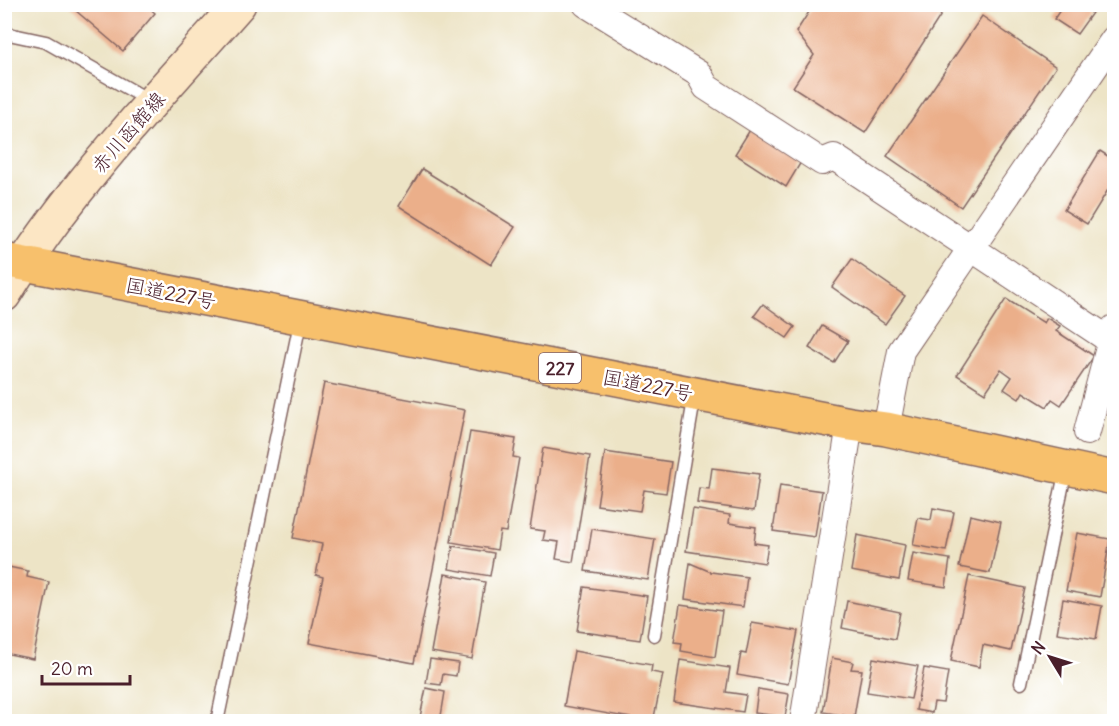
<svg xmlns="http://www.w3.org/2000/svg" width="1119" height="726" font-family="Delius,'Klee One',sans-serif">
<rect width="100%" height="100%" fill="#fff"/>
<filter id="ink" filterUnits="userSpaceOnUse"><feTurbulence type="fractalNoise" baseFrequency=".0167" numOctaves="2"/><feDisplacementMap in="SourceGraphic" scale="12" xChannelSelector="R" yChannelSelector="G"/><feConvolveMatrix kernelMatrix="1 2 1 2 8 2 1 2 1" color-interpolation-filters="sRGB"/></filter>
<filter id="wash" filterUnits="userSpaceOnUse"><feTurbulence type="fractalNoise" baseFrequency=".008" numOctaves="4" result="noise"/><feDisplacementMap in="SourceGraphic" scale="24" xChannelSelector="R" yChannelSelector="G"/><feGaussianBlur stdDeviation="1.35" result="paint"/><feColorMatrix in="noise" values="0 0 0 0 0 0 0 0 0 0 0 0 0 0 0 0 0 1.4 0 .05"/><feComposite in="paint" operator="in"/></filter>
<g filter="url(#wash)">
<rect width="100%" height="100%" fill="#ede4c6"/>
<g id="blocks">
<g fill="#ebaf8a">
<path d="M68,4H145L155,13L123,51Z"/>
<path d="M814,4H948L865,133L793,87L814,55L796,32Z"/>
<path d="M1064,4H1081L1092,13L1077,34L1054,19Z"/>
<path d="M982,16L1056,67L961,207L887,156Z"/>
<path d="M753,125L804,157L786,187L735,154Z"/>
<path d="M1100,151L1114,160V180L1087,224L1064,210Z"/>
<path d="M422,169L515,227L491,265L399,206Z"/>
<path d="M852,259L905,296L885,324L832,287Z"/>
<path d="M1006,299L1044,323L1047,318L1060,326L1056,331L1094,356L1061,405L1052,399L1047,407L1023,392L1019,399L1004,389L1012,377L1001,369L985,393L957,375Z"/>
<path d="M763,304L795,327L787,338L754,316Z"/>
<path d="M822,326L848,341L834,363L809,348Z"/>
<path d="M324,383L465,410L414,663L309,643L323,577L316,575L322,544L293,538Z"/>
<path d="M470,432L516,439L513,457L519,458L506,532L500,531L497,550L451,542Z"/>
<path d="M543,448L590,456L573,562L556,559L559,542L543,540L545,531L530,529Z"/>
<path d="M605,452L671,462L666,493L644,490L640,511L597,505Z"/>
<path d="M712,468L759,474L754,511L697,503L699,488L709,489Z"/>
<path d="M780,485L822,491L815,537L773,531Z"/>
<path d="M933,508L954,512L946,551L913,545L918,518L931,520Z"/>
<path d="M693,509L730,515L729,523L756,527L754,543L768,545L765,563L686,551Z"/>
<path d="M970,515L1001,522L990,573L959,567Z"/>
<path d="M592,529L655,539L648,580L585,571Z"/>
<path d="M1077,533L1110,539L1100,597L1066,591Z"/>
<path d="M857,535L905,545L899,580L851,571Z"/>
<path d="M453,546L494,553L490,576L449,569Z"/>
<path d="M913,553L950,559L946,587L908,581Z"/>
<path d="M690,563L711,572L747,577L743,607L685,599Z"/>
<path d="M4,566L28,571L27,577L49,582L33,659L4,653Z"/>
<path d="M445,574L485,582L472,659L431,652Z"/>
<path d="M969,576L1025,588L1011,651L983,645L979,667L951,661Z"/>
<path d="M584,587L647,596L640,640L577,631Z"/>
<path d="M1063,599L1102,606L1096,639L1057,633Z"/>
<path d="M847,601L900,612L895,639L842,628Z"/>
<path d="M680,605L722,611L715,657L681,651L682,643L674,642Z"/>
<path d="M752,623L798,631L788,684L737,675L741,653L746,654Z"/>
<path d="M574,651L652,665L651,672L663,674L653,722L564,706Z"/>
<path d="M832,658L853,662L851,669L862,670L854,717L823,712Z"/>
<path d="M873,658L918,666L911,699L867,692Z"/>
<path d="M430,659L458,663L456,676L443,674L441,685L426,683Z"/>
<path d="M680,660L730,668L726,692L746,695L743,712L674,702Z"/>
<path d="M924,668L948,672L943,703L934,702L932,713L916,710Z"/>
<path d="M426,688L445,692L440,722H419Z"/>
<path d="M758,689L789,694L785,717L755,713Z"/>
</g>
</g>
</g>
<g filter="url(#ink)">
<use href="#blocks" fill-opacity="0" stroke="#836461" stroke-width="1.5"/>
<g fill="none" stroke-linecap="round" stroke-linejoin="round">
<defs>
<g id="service">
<path d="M4,33L46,42L152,102"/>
<path d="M654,635L695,394"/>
<path d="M1021,683L1066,469"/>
<path d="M217,722L301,318"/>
</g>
<g id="minor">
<path d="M586,4L699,74L706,87L822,162L834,157L1111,341"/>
<path d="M886,429L901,351L1114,39"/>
<path d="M1087,432L1114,328"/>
<path d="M803,722L850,424"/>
</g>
<path id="secondary" d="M4,295C67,190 158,96 239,4"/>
<path id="trunk" d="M4,260L850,424L886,429L1114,478"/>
</defs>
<use href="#service" stroke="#836461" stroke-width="15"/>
<use href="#minor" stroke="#836461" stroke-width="28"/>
<use href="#secondary" stroke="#836461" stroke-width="36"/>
<use href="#trunk" stroke="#836461" stroke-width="36"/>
<use href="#service" stroke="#fff" stroke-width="12"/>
<use href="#minor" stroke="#fff" stroke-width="26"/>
<use href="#secondary" stroke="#fce6c4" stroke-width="33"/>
<use href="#trunk" stroke="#f7c06c" stroke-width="33"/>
</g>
</g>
<g text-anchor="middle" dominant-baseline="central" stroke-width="5" stroke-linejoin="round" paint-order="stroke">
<rect fill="#fff" stroke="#80626b" stroke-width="1.5" x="539" y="353" width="42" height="30" rx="4.5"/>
<g font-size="18" font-weight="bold" fill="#4a1f2b">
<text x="560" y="368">227</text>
</g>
<g font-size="20" fill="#4a1f2b" stroke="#fff">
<text transform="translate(128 132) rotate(-49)">赤川函館線</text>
<text transform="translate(171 293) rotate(11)">国道227号</text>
<text transform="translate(648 385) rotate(11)">国道227号</text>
</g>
</g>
<rect width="1119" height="726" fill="none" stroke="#fff" stroke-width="24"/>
<g transform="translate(1050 657) rotate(308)" stroke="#ffffff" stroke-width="4.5" paint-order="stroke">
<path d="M0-4.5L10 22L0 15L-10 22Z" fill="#4a1f2b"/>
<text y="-9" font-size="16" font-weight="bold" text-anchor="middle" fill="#4a1f2b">N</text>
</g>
<path d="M42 675v9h88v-9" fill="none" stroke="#4a1f2b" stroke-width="3"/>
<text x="51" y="675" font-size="18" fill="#4a1f2b" stroke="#ffffff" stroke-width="4.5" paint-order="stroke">20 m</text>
</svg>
